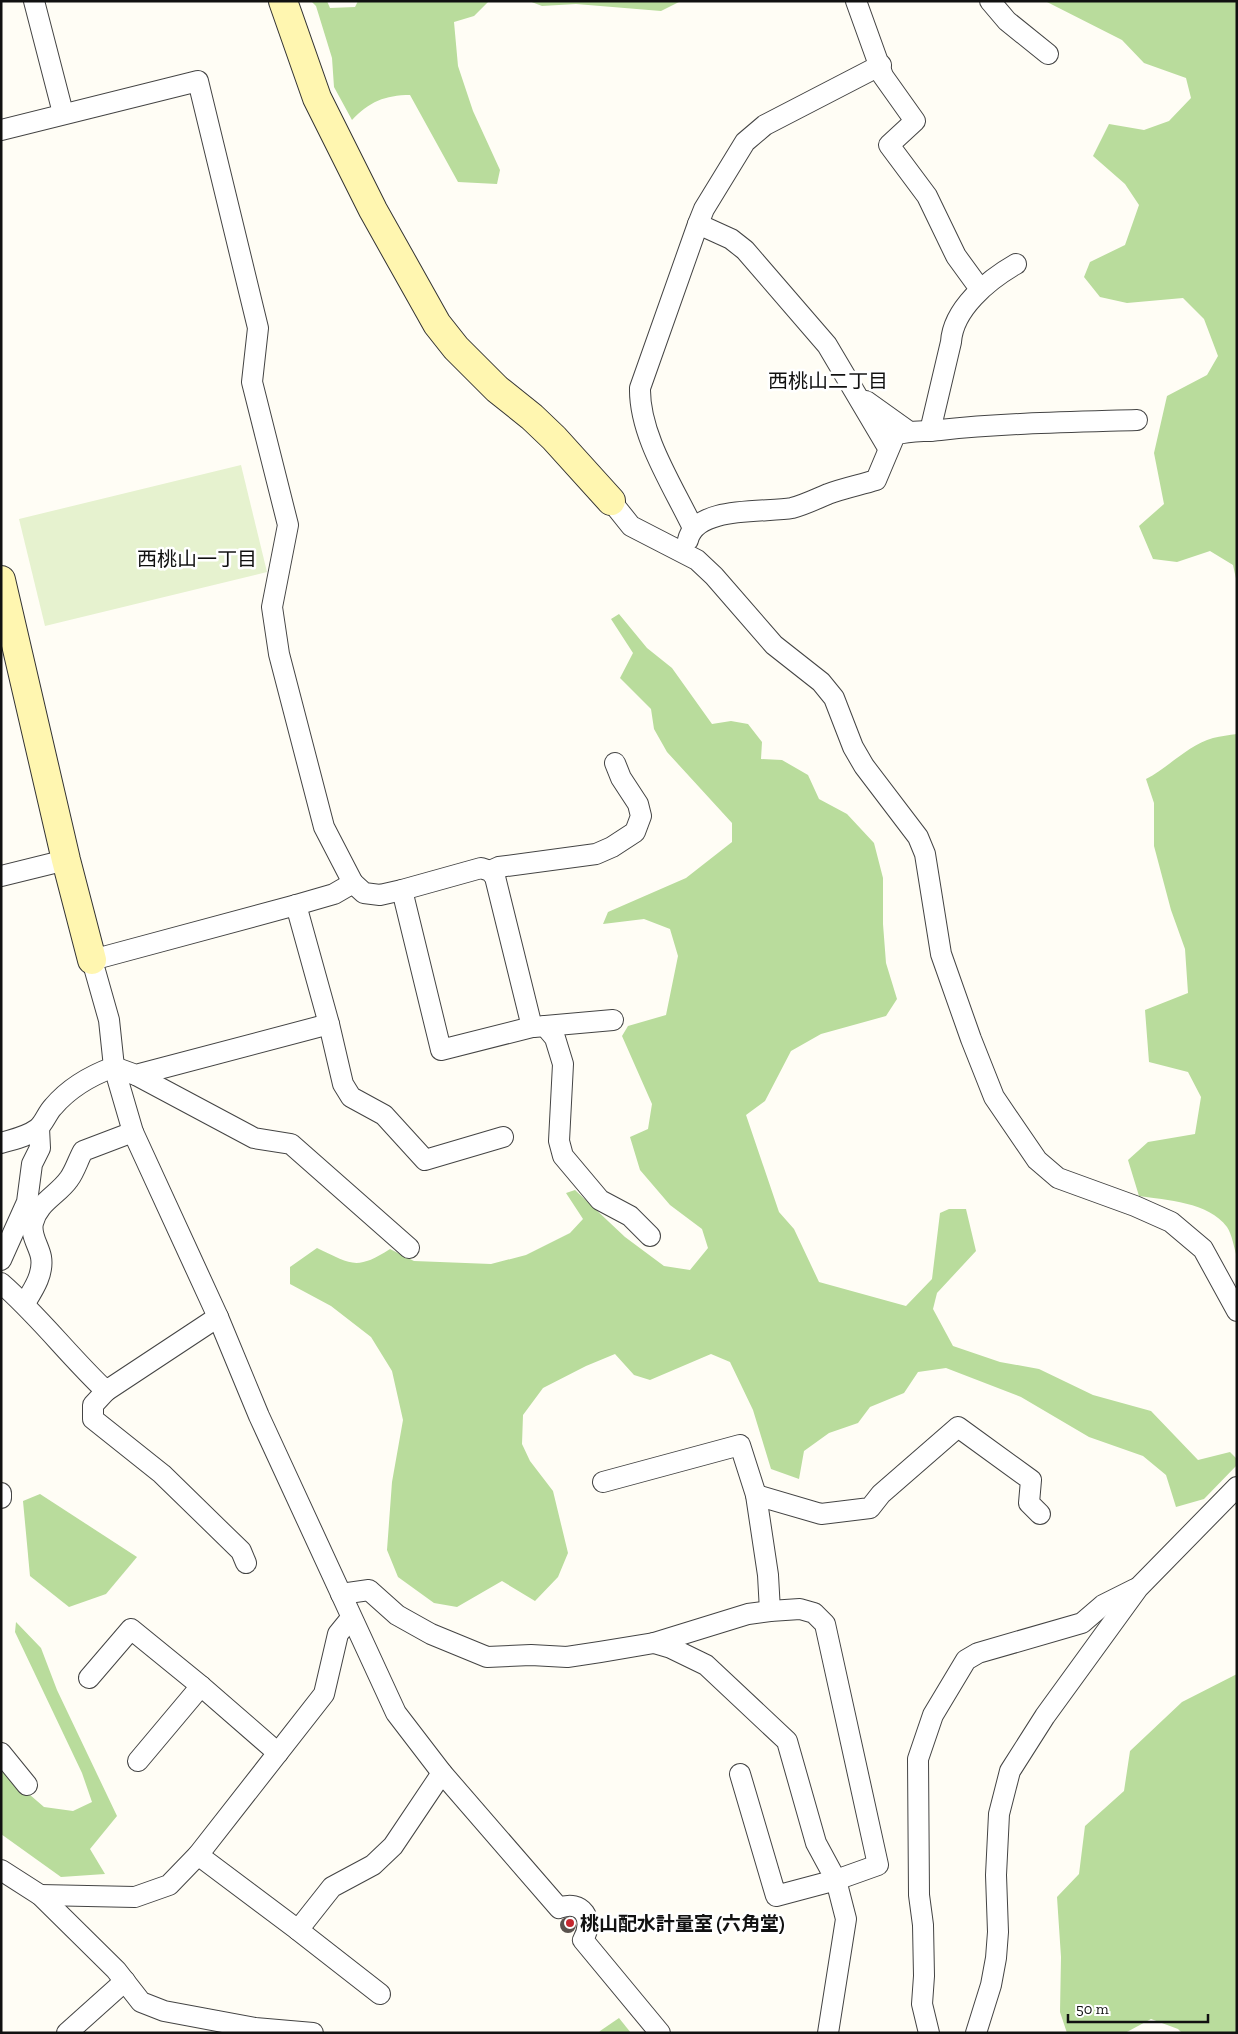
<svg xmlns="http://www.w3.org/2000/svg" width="1238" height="2034" font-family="'Zilla Slab','Noto Sans JP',serif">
<rect width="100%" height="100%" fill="#fffdf5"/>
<g fill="#b9dc9c">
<path d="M311,1H327L330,8L355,7L358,1H489L474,16L454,22L458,66L473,111L500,170L497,184L458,182L410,95C385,95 369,102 352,120L334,87L332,58L316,6Z"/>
<path d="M529,1H681L661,11L576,4L542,6Z"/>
<path d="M1045,1H1237V583L1233,565L1210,551L1177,562L1153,559L1139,526L1164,504L1154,453L1167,396L1207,375L1218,356L1204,319L1183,298L1127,303L1100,297L1084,277L1090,262L1125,245L1139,205L1125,184L1093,156L1109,124L1144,130L1169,121L1191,98L1186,78L1144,63L1122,40Z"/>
<path d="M619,614L647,648L672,668L712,724L731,721L748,724L762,742L761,759L782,760L808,775L819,799L847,814L874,843L883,878V924L886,963L897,999L886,1016L821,1034L791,1051L765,1101L746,1115L779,1212L794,1229L819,1282L906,1306L932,1279L940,1213L949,1209H966L976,1251L937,1293L933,1309L953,1346L1000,1362L1039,1369L1093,1395L1151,1411L1198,1460L1230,1452L1237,1459V1465L1204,1499L1176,1507L1166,1475L1143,1456L1089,1437L1021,1397L946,1368L918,1372L904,1393L870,1407L858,1423L829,1433L804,1451L799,1479L771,1469L753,1410L730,1362L711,1354L650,1380L634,1375L615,1354L586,1366L543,1388L523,1415L522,1444L530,1461L553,1491L568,1553L558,1577L535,1601L502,1581L457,1607L434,1603L398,1577L387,1550L392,1482L403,1420L392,1371L371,1337L331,1306L290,1284V1267L317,1248C351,1264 356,1271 390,1249L414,1261L491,1264L526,1255L570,1233L583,1219L566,1193L575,1190L625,1237L664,1266L690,1270L708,1248L702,1229L670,1205L640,1170L630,1137L648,1129L652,1104L622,1036L628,1026L666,1015L678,956L670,929L644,919L603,924L608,912L686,878L732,842V823L667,752L654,729L651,709L620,678L633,653L611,619Z"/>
<path d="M1237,734V1257C1234,1248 1232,1234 1227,1227C1209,1202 1166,1200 1139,1196L1128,1160L1148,1142L1195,1134L1201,1097L1188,1072L1149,1062L1145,1010L1188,993L1185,949L1171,910L1154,846V803L1146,779C1168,768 1188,745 1213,738C1221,736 1229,735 1237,734Z"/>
<path d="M40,1494L137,1557L106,1594L69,1607L30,1576L23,1501Z"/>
<path d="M16,1622L41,1648L57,1690L117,1816L90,1849L105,1874L61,1877L1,1834V1770L44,1807L73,1811L92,1802L82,1773L15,1632Z"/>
<path d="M1237,1674V2033H1182L1178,2029L1151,2019L1125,2033H1067L1060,2012L1061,1957L1057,1897L1079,1874L1085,1826L1124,1791L1130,1751L1182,1702Z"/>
<path d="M619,2018L631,2033H599L600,2031Z"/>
</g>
<path fill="#e6f2cf" d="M241,465L267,572L45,626L19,519Z"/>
<circle fill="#5a524d" cx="568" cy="1925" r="8"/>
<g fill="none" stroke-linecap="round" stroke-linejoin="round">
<defs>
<g id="street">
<path d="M34,1L63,113"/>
<path d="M856,1L883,76L915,121L889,145L927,196L956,256L980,289"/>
<path d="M990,1L1007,21L1048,54"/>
<path d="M1,130L198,81L258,328L252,382L288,525L272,607L279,654L324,827L353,883"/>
<path d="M698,224L731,239L745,250L827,345L888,448"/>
<path d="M866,401L908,431"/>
<path d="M930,431L951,342C953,309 988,280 1016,264"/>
<path d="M611,501L631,526L697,560L714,576L774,645L821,682L834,698L853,747L864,766L918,837L925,854L941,954L971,1039L994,1097L1037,1160L1058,1178L1135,1206L1171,1222L1203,1249L1237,1311"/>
<path d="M693,528C673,486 639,435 640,388L698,224L704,209L745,142L765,125L881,65"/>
<path d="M688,540C696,505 767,513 792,508C804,505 816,499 828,494C844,488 860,485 876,480L895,435C910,430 924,432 940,430C1006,423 1071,422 1137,420"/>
<path d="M481,868L490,871L495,877L532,1027L441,1050L402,890Z"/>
<path d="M490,871L499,867L596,854L612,847L635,832L641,816L638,804L621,778L615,763"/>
<path d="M1,876L66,860"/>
<path d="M402,890L380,895L364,893L353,883L334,894L296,905L92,960L109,1020L114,1067L133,1132L218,1317L259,1416L396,1713L442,1773L559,1908C582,1899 595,1919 583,1940L660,2033"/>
<path d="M296,905L329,1024L343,1084L351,1097L384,1115L425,1160L503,1137"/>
<path d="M545,1026L555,1038L563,1064L559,1141L563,1156L600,1200L630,1216L650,1236"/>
<path d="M534,1027L613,1020"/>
<path d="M136,1075L254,1138L291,1144L409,1248"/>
<path d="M1,1143C14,1139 26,1137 37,1129C44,1124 47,1113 53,1107C69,1088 92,1075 114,1067L136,1075L329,1024"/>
<path d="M1,1260L27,1202L32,1164L40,1148L39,1128"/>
<path d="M1,1283C39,1316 69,1356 106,1391L218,1317"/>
<path d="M25,1303C33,1290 44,1274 41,1257C39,1246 30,1235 33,1223C38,1202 58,1195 69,1179C75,1171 78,1160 83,1151L133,1132"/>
<path d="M106,1391L93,1405V1419L162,1474L241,1551L246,1563"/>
<path d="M603,1482L740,1445L756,1495L768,1575L770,1611"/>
<path d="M1,1493V1498"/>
<path d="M756,1495L821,1514L870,1508L881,1494L958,1427L1031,1480L1029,1503L1040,1514"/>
<path d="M341,1594L369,1590L397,1615L431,1634L487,1657L531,1655L567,1657L600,1652L654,1643L748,1614L770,1611L800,1609L814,1613L825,1624L878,1865L836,1880L776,1896L740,1774"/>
<path d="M654,1643L671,1648L706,1665L787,1741L816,1843L836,1880L846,1919L828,2033"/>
<path d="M89,1678L131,1629L201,1686"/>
<path d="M1,1753L27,1785"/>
<path d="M138,1761L201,1686L278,1753"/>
<path d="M198,1855L298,1930L332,1887L373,1865L393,1846L442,1773"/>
<path d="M1,1870L40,1895L116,1970L141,2002L164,2011L255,2028L313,2033"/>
<path d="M40,1895L135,1897L169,1885L198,1855L324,1694L338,1634L351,1618"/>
<path d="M298,1930L380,1994"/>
<path d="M67,2033L125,1981"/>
<path d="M929,2033L922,2004L924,1976L923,1925L919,1895L918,1759L933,1715L966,1660L978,1653L1082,1623L1103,1605L1135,1589"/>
<path d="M976,2033L991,1985L996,1958L998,1932L996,1875L999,1814L1010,1771L1045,1716L1138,1588L1237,1487"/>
</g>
<g id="secondary">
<path d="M283,1L317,98L373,210L437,324L456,348L497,389L532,417L554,438L611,501"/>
<path d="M1,580L66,860L92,960"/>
</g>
</defs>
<use href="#street" stroke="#444" stroke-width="22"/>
<use href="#secondary" stroke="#333" stroke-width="30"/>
<use href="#street" stroke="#fff" stroke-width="20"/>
<use href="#secondary" stroke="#fff6b0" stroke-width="28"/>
</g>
<circle fill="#c4262e" stroke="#fff" stroke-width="2" cx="570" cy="1923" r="5"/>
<g text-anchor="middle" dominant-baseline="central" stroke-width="5" stroke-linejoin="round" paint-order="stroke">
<g font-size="19" font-weight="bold" fill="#111" stroke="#fff" text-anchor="start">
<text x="580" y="1923">桃山配水計量室 (六角堂)</text>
</g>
<g font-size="20" fill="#111" stroke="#fff">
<text x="828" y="381">西桃山二丁目</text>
<text x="197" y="559">西桃山一丁目</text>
</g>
</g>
<rect width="1238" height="2034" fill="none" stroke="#111111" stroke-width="5"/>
<path d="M1068 2014v8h140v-8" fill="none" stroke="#111111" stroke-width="2.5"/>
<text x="1076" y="2014" font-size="15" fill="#111111" stroke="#ffffff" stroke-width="4" paint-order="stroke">50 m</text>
</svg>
